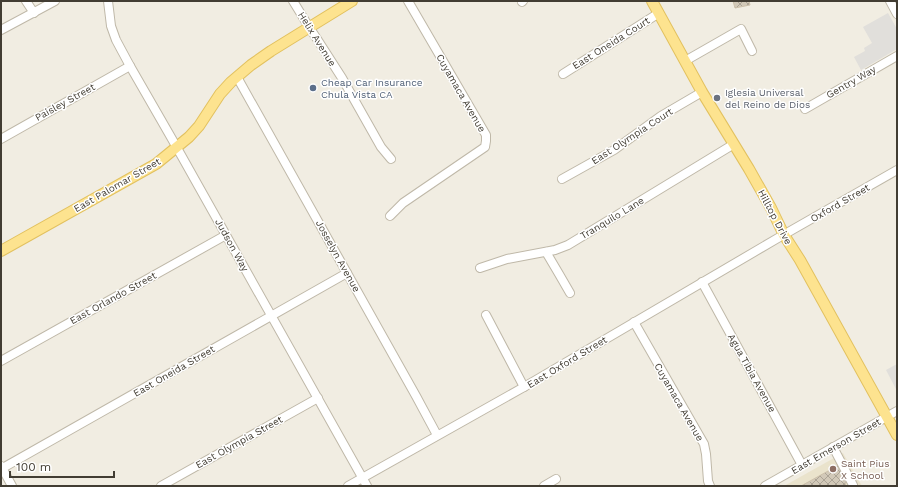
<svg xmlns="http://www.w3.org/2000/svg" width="898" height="487" font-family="'Work Sans',sans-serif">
<defs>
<pattern id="building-cross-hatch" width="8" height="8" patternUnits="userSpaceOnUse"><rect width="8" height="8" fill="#d2c9b8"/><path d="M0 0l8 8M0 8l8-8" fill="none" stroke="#aca496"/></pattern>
</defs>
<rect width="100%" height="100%" fill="#f1ede2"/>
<path fill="#eae3cc" d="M843,453L862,486H784Z"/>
<g fill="#e1dfdb">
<path d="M888,13L897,29V42L896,43L897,49L861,70L854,57L865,51L864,48L872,43L863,27Z"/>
<path d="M897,364V391L886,370Z"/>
</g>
<g fill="url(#building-cross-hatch)" stroke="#cdc1ab">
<path d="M733,1H749L750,5L735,8Z"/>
<path d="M839,465L849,481L845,483L846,486H801Z"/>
</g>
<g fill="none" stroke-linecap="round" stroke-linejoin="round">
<defs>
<g id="minor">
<path d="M26,1L34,13"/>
<path d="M108,1L111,26L116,40L130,66L172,139L367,486"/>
<path d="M293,1L309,27L317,39L342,78L381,147L391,159"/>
<path d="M890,1L897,14"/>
<path d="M522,2L523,1"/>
<path d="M1,30L55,1"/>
<path d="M685,61L741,29L752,51"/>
<path d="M563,74L659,13"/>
<path d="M237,77L416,396L437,435"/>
<path d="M805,109L897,56"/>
<path d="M1,139L130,66"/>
<path d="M562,179L614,150L661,116L702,92"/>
<path d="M390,216L403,203L485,147L486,141V135L408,1"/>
<path d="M546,252L559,274L570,293"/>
<path d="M480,268L507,259L555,250L568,245L734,144"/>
<path d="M702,282L802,465"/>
<path d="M486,315L524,387"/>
<path d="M634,322L704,444L706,454L708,481L710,486"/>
<path d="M1,361L226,235"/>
<path d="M833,447L853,485"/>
<path d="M1,466L12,486"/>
<path d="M1,469L347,273"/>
<path d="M161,486L318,398"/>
<path d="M348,486L524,387L778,238L897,170"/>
<path d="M544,486L556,479"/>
<path d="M765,486L897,411"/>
</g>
<g id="major">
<path d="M652,1L702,92L749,169L771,208L784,235L800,260L897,435"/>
<path d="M1,251L156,164L189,137L199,126L220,94L231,82L251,65L271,51L352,1"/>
</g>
</defs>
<use href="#minor" stroke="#bfb8a8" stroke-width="10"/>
<use href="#major" stroke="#e2c15f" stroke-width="12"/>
<use href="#minor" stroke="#fff" stroke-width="8"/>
<use href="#major" stroke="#fde38f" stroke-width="10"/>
</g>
<circle fill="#5c6f8a" stroke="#fff" stroke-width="1.5" cx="313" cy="88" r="4"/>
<circle fill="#6b7280" stroke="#fff" stroke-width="1.5" cx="717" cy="98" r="4"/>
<circle fill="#8d6e63" stroke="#fff" stroke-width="1.5" cx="833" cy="469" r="4"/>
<g text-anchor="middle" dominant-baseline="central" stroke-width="3" stroke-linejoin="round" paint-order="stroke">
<g font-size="10" fill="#423d33" stroke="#fff">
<text transform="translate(317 39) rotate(58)">Helix Avenue</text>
<text transform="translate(611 43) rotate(-32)">East Oneida Court</text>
<text transform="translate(851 82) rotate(-30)">Gentry Way</text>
<text transform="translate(461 93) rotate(60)">Cuyamaca Avenue</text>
<text transform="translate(65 102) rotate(-29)">Paisley Street</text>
<text transform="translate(632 136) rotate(-33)">East Olympia Court</text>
<text transform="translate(117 185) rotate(-30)">East Palomar Street</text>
<text transform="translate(840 203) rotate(-30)">Oxford Street</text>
<text transform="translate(775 217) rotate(62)">Hilltop Drive</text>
<text transform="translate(612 218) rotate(-31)">Tranquilo Lane</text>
<text transform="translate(232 245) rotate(61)">Judson Way</text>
<text transform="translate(338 256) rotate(61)">Josselyn Avenue</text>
<text transform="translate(113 298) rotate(-29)">East Orlando Street</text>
<text transform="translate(567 362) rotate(-31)">East Oxford Street</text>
<text transform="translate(174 371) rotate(-30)">East Oneida Street</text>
<text transform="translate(752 373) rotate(61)">Agua Tibia Avenue</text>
<text transform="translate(679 402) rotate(60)">Cuyamaca Avenue</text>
<text transform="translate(239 442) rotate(-29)">East Olympia Street</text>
<text transform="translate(836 446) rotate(-30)">East Emerson Street</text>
</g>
<g font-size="10" fill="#4e5e75" stroke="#fff" text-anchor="start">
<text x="321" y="82">Cheap Car Insurance<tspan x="321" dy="12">Chula Vista CA</tspan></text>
</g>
<g font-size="10" fill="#5b616d" stroke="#fff" text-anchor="start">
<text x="725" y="92">Iglesia Universal<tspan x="725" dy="12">del Reino de Dios</tspan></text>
</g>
<g font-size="10" fill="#785e54" stroke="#fff" text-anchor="start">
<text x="841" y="463">Saint Pius<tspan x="841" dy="12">X School</tspan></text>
</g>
</g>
<rect width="898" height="487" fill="none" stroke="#423d33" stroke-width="4"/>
<path d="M10 471v6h104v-6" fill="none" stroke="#423d33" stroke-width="2"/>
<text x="16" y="471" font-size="12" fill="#423d33" stroke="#ffffff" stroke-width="3" paint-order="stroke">100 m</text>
</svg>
